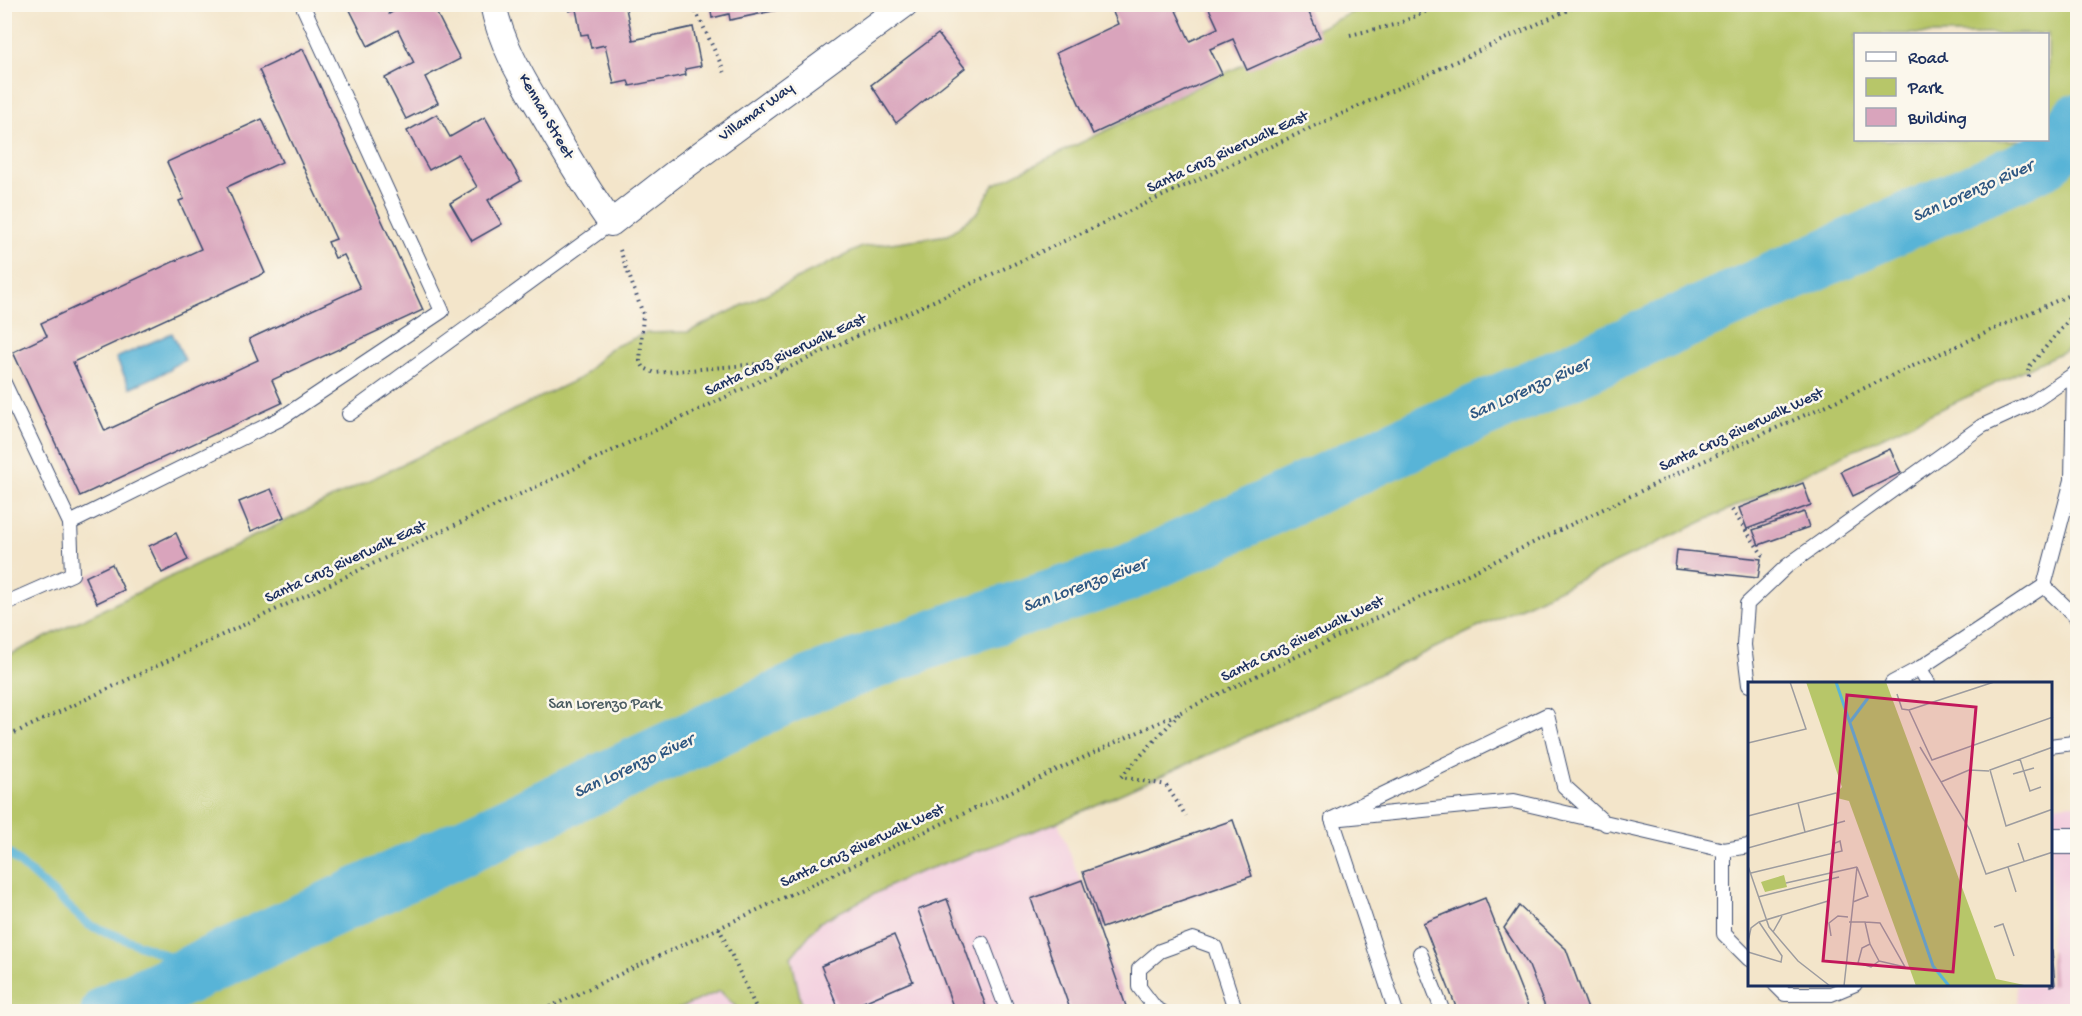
<svg xmlns="http://www.w3.org/2000/svg" width="2082" height="1016" font-family="'Gochi Hand',sans-serif">
<rect width="100%" height="100%" fill="#fbf7ec"/>
<filter id="ink" filterUnits="userSpaceOnUse"><feTurbulence type="fractalNoise" baseFrequency=".0167" numOctaves="2"/><feDisplacementMap in="SourceGraphic" scale="12" xChannelSelector="R" yChannelSelector="G"/><feConvolveMatrix kernelMatrix="1 2 1 2 8 2 1 2 1" color-interpolation-filters="sRGB"/></filter>
<filter id="wash" filterUnits="userSpaceOnUse"><feTurbulence type="fractalNoise" baseFrequency=".008" numOctaves="4" result="noise"/><feDisplacementMap in="SourceGraphic" scale="24" xChannelSelector="R" yChannelSelector="G"/><feGaussianBlur stdDeviation="1.35" result="paint"/><feColorMatrix in="noise" values="0 0 0 0 0 0 0 0 0 0 0 0 0 0 0 0 0 1.4 0 .05"/><feComposite in="paint" operator="in"/></filter>
<g filter="url(#wash)">
<rect width="100%" height="100%" fill="#f3e5ca"/>
<g fill="#f3cfdf">
<path d="M2077,804V1011L2015,1012L2018,1010L2016,985L2050,984L2051,805Z"/>
<path d="M1058,822L1130,1011H803L791,957L819,922L909,876Z"/>
<path d="M721,991L740,1011L670,1012Z"/>
</g>
<path fill="#b7c669" stroke="#697a64" stroke-width="1.5" fill-rule="evenodd" d="M1367,5H2077V345L1214,752L1058,822L909,876L820,922L791,957L803,1011H740L720,991L670,1012H5V657L582,377L609,349L646,333L688,332L862,247L948,235L978,212L993,185ZM1856,34H2048V140H1856Z"/>
<path fill="#59b4d7" stroke="#3a729a" stroke-width="1.5" d="M172,333L185,360L171,367L170,370L130,388L116,358Z"/>
<g fill="none" stroke-linecap="round" stroke-linejoin="round">
<path stroke="#59b4d7" stroke-width="9" d="M4,849L89,925L201,969"/>
<path stroke="#59b4d7" stroke-width="57" d="M109,1012L811,684L967,626L1126,574L1379,456L2045,160L2078,122"/>
</g>
<g id="blocks">
<g fill="#d9a4bc">
<path d="M347,4H384L389,14L407,4H432L460,59L425,77L438,103L406,119L385,78L414,63L398,30L368,46Z"/>
<path d="M567,4H625L633,40L693,27L701,66L685,69L686,75L630,86L628,81L614,84L605,45L591,48L588,34L581,35L576,9L569,11Z"/>
<path d="M1124,4H1173L1190,41L1218,28L1207,4H1305L1320,37L1247,70L1233,39L1210,49L1222,74L1093,134L1056,53L1118,24L1112,10Z"/>
<path d="M710,5H786L787,8L730,20L729,14L712,18Z"/>
<path d="M938,34L965,68L896,123L871,85Z"/>
<path d="M303,49L423,310L272,380L282,403L80,496L13,352L47,336L41,323L201,249L179,201L184,199L167,162L262,119L282,162L227,187L265,273L73,362L105,431L258,360L249,339L360,288L344,255L335,258L328,242L336,239L259,70Z"/>
<path d="M437,114L450,137L485,117L521,181L488,200L502,224L472,241L450,203L477,187L458,154L429,170L407,131Z"/>
<path d="M1890,449L1901,473L1853,496L1841,471Z"/>
<path d="M1803,483L1811,505L1747,529L1739,508Z"/>
<path d="M271,489L284,517L251,531L239,502Z"/>
<path d="M1804,512L1809,527L1759,545L1753,530Z"/>
<path d="M176,533L188,560L162,573L149,546Z"/>
<path d="M1677,550L1761,559L1758,578L1675,569Z"/>
<path d="M112,564L124,590L97,603L85,577Z"/>
<path d="M1233,820L1252,876L1102,928L1083,872Z"/>
<path d="M1082,880L1128,1012H1071L1031,899Z"/>
<path d="M1485,898L1530,1012H1458L1423,923Z"/>
<path d="M947,899L988,1012H955L918,910Z"/>
<path d="M1519,906L1566,949L1589,1012H1547L1529,966L1504,928Z"/>
<path d="M894,935L913,981L840,1012L821,966Z"/>
<path d="M2050,951H2052L2055,985L2050,986Z"/>
</g>
</g>
</g>
<g filter="url(#ink)">
<use href="#blocks" fill-opacity="0" stroke="#3b4a6e" stroke-width="1.5"/>
<g fill="none" stroke-linecap="round" stroke-linejoin="round">
<defs>
<g id="lane">
<path d="M4,383L70,523L280,419L442,311L302,4"/>
<path d="M349,414L611,223"/>
<path d="M4,604L72,574L70,523"/>
<path d="M1920,668L1928,683"/>
<path d="M1892,683L1920,668L2044,586L2078,619"/>
<path d="M1749,685L1744,645L1747,604L1787,566L1982,426L2030,404L2074,374L2072,480L2044,586"/>
<path d="M2050,746L2073,743L2078,735"/>
<path d="M1332,819L1396,1012"/>
<path d="M1606,824L1564,786L1547,715L1332,819L1514,801L1724,850L1749,846"/>
<path d="M1724,850V934L1749,959"/>
<path d="M982,943L1008,1012"/>
<path d="M1420,953L1443,1012"/>
<path d="M1775,984L1785,994H1831L1855,984"/>
<path d="M1162,1012L1155,1008L1139,987V969L1160,951L1193,939L1215,947L1236,1012"/>
</g>
<g id="street">
<path d="M493,4C501,46 526,85 547,121C567,156 587,190 611,223L674,174L905,4"/>
<path d="M2050,841H2078"/>
</g>
</defs>
<use href="#lane" stroke="#3b4a6e" stroke-width="16"/>
<use href="#street" stroke="#3b4a6e" stroke-width="28"/>
<g stroke="#3b4a6e" stroke-width="4" stroke-dasharray="1.5 4.5" stroke-linecap="butt">
<path d="M686,4L697,13L726,75"/>
<path d="M1350,35L1398,24L1442,4"/>
<path d="M620,250L643,314L640,361L644,368L655,373L770,363L783,370"/>
<path d="M2029,377L2028,368L2078,309"/>
<path d="M1732,510L1764,557"/>
<path d="M1179,714L1121,777L1166,785L1186,816"/>
<path d="M4,738L783,370L1581,4"/>
<path d="M719,928L758,1012"/>
<path d="M539,1012L1181,712L1697,464L2078,291"/>
</g>
<use href="#lane" stroke="#fff" stroke-width="14"/>
<use href="#street" stroke="#fff" stroke-width="26"/>
</g>
</g>
<g text-anchor="middle" dominant-baseline="central" stroke-width="5" stroke-linejoin="round" paint-order="stroke">
<g font-size="16" fill="#1b2f5e" stroke="#fbf7ec">
<text transform="translate(757 113) rotate(-36)">Villamar Way</text>
<text transform="translate(545 117) rotate(60)">Kennan Street</text>
<text transform="translate(1228 153) rotate(-25)">Santa Cruz Riverwalk East</text>
<text transform="translate(786 356) rotate(-25)">Santa Cruz Riverwalk East</text>
<text transform="translate(1742 431) rotate(-25)">Santa Cruz Riverwalk West</text>
<text transform="translate(346 563) rotate(-25)">Santa Cruz Riverwalk East</text>
<text transform="translate(1303 640) rotate(-26)">Santa Cruz Riverwalk West</text>
<text transform="translate(863 847) rotate(-25)">Santa Cruz Riverwalk West</text>
</g>
<g font-size="16" fill="#4a5c61" stroke="#fbf7ec">
<text x="605" y="705">San Lorenzo Park</text>
</g>
<g font-size="18" font-style="italic" fill="#2e5782" stroke="#fbf7ec">
<text transform="translate(1973 192) rotate(-24)">San Lorenzo River</text>
<text transform="translate(1529 390) rotate(-24)">San Lorenzo River</text>
<text transform="translate(1085 586) rotate(-20)">San Lorenzo River</text>
<text transform="translate(634 767) rotate(-25)">San Lorenzo River</text>
</g>
</g>
<g transform="translate(1748 682)">
<rect width="304" height="304" fill="#f3e5ca"/>
<path d="M58,0H138L248,297L281,304H168L101,119L89,116L88,111L94,105ZM36,193L39,205L17,210L13,200Z" fill="#b7c669"/>
<path fill="none" stroke="#59b4d7" stroke-width="3" d="M88,0L185,284L201,304M102,40L120,16"/>
<path fill="none" stroke="#9d9c9f" stroke-width="1.5" d="M246,0L161,28L184,78L305,35M149,12L154,27L161,28M0,61L58,47L42,0M172,65L222,148L238,192L305,170M305,65L242,88L258,144L305,127M272,77L282,109L293,105M265,92L286,86M193,100L221,88L241,89M50,121L57,150M0,134L88,111M270,161L276,179M0,166L97,139M0,184L21,245L50,279L82,304M260,185L268,210M3,191L94,169L92,159L87,161L83,171M38,201L109,185M10,215L91,195M101,240H117L122,262L114,266L110,281L123,285L131,279L122,262M117,240L132,241L157,285L131,279M246,245L255,242L266,274M25,250L34,234M83,254L81,241L90,234L100,235M0,260L3,246L11,240L80,219M0,270L33,280L34,274L11,240M96,304L109,185L120,214L105,220"/>
<path fill="#c2185b" fill-opacity="0.15" stroke="#c2185b" stroke-width="3" d="M99,13L228,25L205,290L75,279Z"/>
<rect width="304" height="304" fill="none" stroke="#1b2f5e" stroke-width="3"/>
</g>
<rect width="2082" height="1016" fill="none" stroke="#fbf7ec" stroke-width="24"/>
<rect x="1854" y="33" width="195" height="108" fill="#fbf7ec" stroke="#a1a7b3" stroke-width="1.5"/>
<rect x="1866" y="52" width="30" height="9" fill="#ffffff" stroke="#a1a7b3" stroke-width="1.5"/>
<text x="1908" y="63" font-size="18" fill="#1b2f5e">Road</text>
<rect x="1866" y="78" width="30" height="18" fill="#b7c669" stroke="#a1a7b3" stroke-width="1.5"/>
<text x="1908" y="93" font-size="18" fill="#1b2f5e">Park</text>
<rect x="1866" y="108" width="30" height="18" fill="#d9a4bc" stroke="#a1a7b3" stroke-width="1.5"/>
<text x="1908" y="123" font-size="18" fill="#1b2f5e">Building</text>
</svg>
